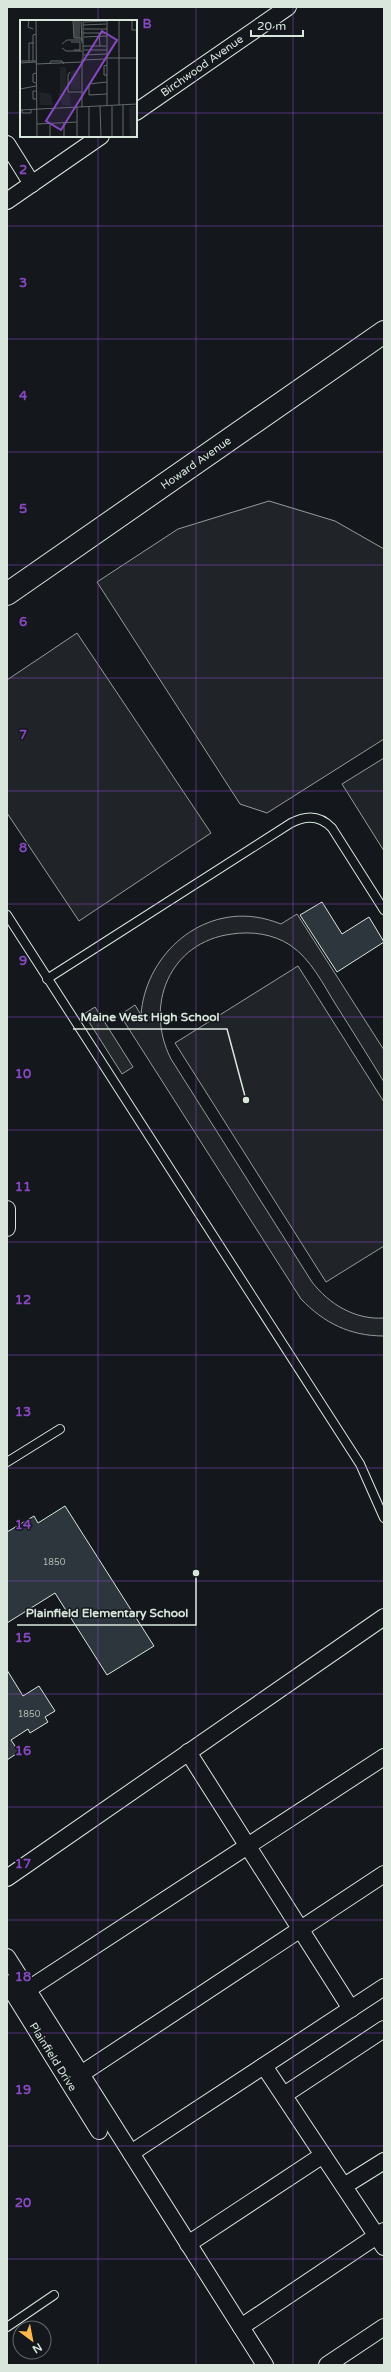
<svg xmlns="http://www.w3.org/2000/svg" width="391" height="2372" font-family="'Varela Round',sans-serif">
<rect width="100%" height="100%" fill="#14181c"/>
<g fill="#202428" stroke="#939e99">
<path d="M269,501L335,521L384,549V739L267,813L240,804L97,582L178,529Z"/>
<path d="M77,633L211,833L79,921L7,813V680Z"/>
<path d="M384,758V851L342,784Z"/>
<path d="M297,914L384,1050V1082C368,1056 352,1030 336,1005C323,984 311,959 290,945C273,934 252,931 232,934C169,942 144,1006 171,1059L312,1282C329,1304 355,1320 384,1318V1336C350,1336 324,1323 301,1299L120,1015L135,1005L141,1015C145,958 196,909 255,917C264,918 273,921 281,924Z"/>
<path d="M298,966L384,1102V1246L326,1282L175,1043Z"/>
</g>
<path fill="#24282b" stroke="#939e99" d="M95,1007L133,1067L122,1074L84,1014Z"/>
<g fill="#2c363c" stroke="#d8e6dc">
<path d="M322,902L342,934L369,917L384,942L337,972L300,915Z"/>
<path d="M65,1506L154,1646L107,1675L55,1593L7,1623V1532L34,1516L38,1523Z"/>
<path d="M7,1670L23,1696L39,1686L55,1711L45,1717L48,1722L30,1733L28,1729L11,1740L19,1752L7,1760Z"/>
</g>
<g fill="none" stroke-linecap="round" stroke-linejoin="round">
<defs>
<g id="lane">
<path d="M7,915L360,1464L384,1518"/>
<path d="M47,979L291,823C306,815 320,815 332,828L384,910"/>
<path d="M7,1462L60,1429"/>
<path d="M7,2327L54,2295"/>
</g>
<g id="street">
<path d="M136,112L288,7"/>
<path d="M7,144L32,184"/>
<path d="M7,201L101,136"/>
<path d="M7,1209V1228"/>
<path d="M188,1752L351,2009"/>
<path d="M7,1878L384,1617"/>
<path d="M7,1957L265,2365"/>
<path d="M7,1983L99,2131"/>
<path d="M27,1990L384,1757"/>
<path d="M264,2066L384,2247"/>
<path d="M81,2074L384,1874"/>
<path d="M284,2095L384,2029"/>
<path d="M131,2153L384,1987"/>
<path d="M344,2186L384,2161"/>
<path d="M188,2244L323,2155"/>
<path d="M241,2327L384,2231"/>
<path d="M327,2365L384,2327"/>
</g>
<path id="secondary" d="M7,594L384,332"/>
</defs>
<use href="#lane" stroke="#d8e6dc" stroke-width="10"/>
<use href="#street" stroke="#d8e6dc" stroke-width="18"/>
<use href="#secondary" stroke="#d8e6dc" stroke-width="24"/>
<use href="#lane" stroke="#14181c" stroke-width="8"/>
<use href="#street" stroke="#14181c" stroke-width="16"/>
<use href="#secondary" stroke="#14181c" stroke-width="22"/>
</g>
<path fill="none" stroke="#8948c3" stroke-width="1" stroke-opacity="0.55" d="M98,7V21M196,7V2365M293,7V2365M7,113H21M136,113H384M98,136V2365M7,226H384M7,339H384M7,452H384M7,565H384M7,678H384M7,791H384M7,904H384M7,1017H384M7,1130H384M7,1242H384M7,1355H384M7,1468H384M7,1581H384M7,1694H384M7,1807H384M7,1920H384M7,2033H384M7,2146H384M7,2259H384"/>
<g text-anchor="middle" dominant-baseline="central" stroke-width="3" stroke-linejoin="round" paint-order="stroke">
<g font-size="9" fill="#adbab4">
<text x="54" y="1562">1850</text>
<text x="29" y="1714">1850</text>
</g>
<g font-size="11" fill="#d8e6dc" stroke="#14181c">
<text transform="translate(202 66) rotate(-35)">Birchwood Avenue</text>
<text transform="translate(196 463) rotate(-35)">Howard Avenue</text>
<text transform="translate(53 2057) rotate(58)">Plainfield Drive</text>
</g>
</g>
<g transform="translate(20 20)">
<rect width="117" height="117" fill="#14181c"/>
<path d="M40,47H46V72H40ZM56,50L60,54V69L55,70L51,69V51ZM19,72L31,74L33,85H20ZM38,73H50L51,86L42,85ZM109,86H117V117H110Z" fill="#202428"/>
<path fill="none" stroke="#626a69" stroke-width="1" d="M9,0L8,7L13,9M16,0L17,117M53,0L54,18H62M55,0V18M57,0V18M61,0L62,23M87,0V38L86,39L63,40V2L87,1M99,0V85M112,0V10H117M63,5L86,4M64,9H87M63,13H86M79,13L80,26M16,14L13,15V41H16M64,17L87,16M59,18V0M51,22H60V30H54M42,24L47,20H62M63,26H86M42,28L46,31H62M64,30H87M64,35L87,34M87,38H117M0,41H13M9,41V23H14M0,43L16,42M16,44L62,42M29,44L31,41H42L44,44M50,52L48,55V72H62M16,53L13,54V62L16,63M87,55H84V46L87,45M0,69L16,66M16,71H13V79H16M87,74L69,75V64L87,62M117,84V66M103,85V117M80,86L81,117M87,86V38M92,86V117M57,87V117M62,87V39M69,87V117M0,90L117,84M2,90V93H11V90M30,103V117M44,103V117M17,104L57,102"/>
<path fill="#8948c3" fill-opacity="0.15" stroke="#8948c3" stroke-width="2" d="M82,11L97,20L41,110L26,101Z"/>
<rect width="117" height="117" fill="none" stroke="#d8e6dc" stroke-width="2"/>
</g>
<g font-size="13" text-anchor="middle" font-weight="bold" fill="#8948c3" stroke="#14181c" stroke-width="3" stroke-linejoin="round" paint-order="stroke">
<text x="147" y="28">B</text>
<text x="23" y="174">2</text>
<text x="23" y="287">3</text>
<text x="23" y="400">4</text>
<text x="23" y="513">5</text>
<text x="23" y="626">6</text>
<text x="23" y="739">7</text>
<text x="23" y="852">8</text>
<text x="23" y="965">9</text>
<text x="23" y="1078">10</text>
<text x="23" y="1191">11</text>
<text x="23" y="1304">12</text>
<text x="23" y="1416">13</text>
<text x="23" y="1529">14</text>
<text x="23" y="1642">15</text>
<text x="23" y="1755">16</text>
<text x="23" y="1868">17</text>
<text x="23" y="1981">18</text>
<text x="23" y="2094">19</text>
<text x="23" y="2207">20</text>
</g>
<path fill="none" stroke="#d8e6dc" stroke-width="1.5" d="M246 1100L227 1029H73M196 1573L196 1625H17"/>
<g fill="#d8e6dc" stroke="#14181c" stroke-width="1.5">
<circle cx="246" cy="1100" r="4"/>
<circle cx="196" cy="1573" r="4"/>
</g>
<g font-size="12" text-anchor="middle" font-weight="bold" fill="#d8e6dc" stroke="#14181c" stroke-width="3" stroke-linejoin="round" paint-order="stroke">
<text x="150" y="1021">Maine West High School</text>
<text x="107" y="1617">Plainfield Elementary School</text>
</g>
<rect width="391" height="2372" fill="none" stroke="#d8e6dc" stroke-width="16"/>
<g transform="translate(32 2340) rotate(148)"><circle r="19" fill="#14181c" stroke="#626a69"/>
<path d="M0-3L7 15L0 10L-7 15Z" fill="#ffb74d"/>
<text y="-6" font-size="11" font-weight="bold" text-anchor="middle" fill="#d8e6dc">N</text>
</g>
<path d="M251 30v6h52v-6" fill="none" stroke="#d8e6dc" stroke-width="2"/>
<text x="257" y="30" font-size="12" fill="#d8e6dc" stroke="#14181c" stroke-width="3" paint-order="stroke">20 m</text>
</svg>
